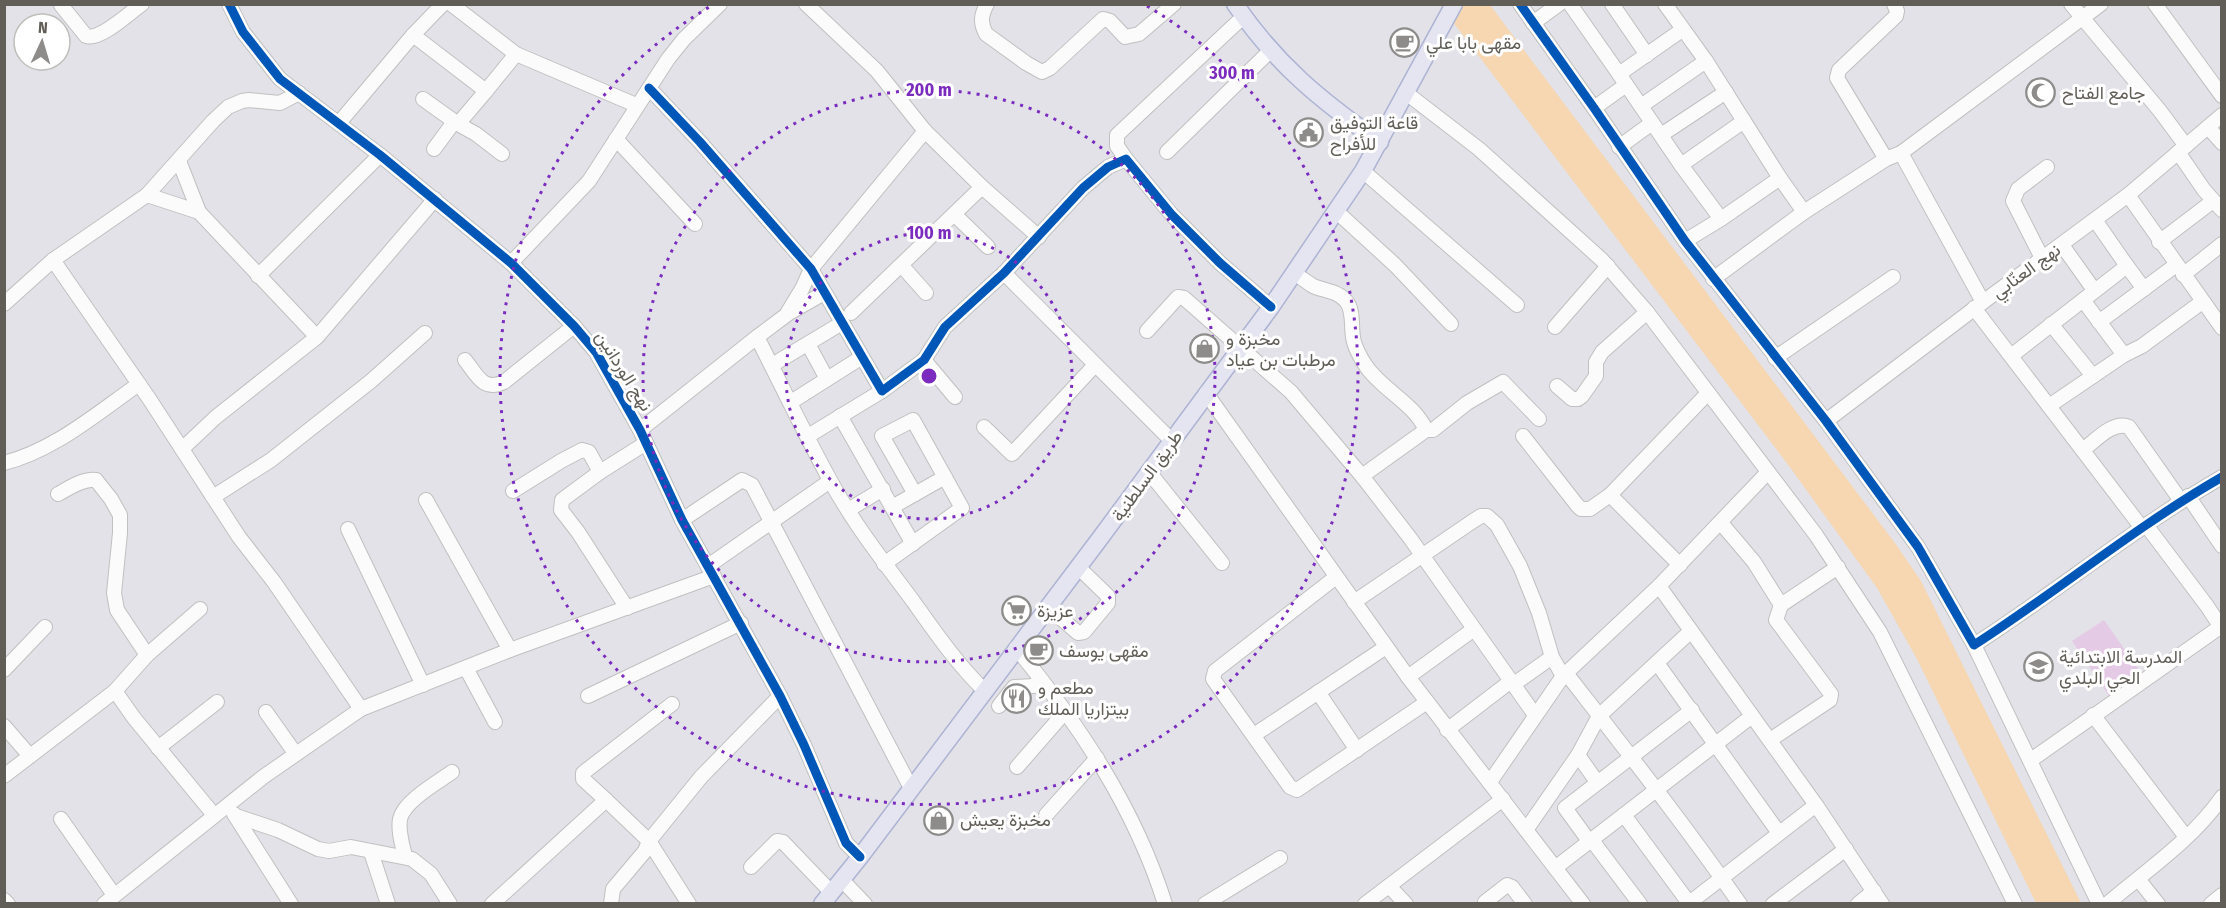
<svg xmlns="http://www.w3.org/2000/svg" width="2226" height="908" font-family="'Fira Sans Condensed',Vazirmatn,sans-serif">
<rect width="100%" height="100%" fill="#e2e2e8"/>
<path fill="#e5cae5" d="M2104,620L2141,673L2109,696L2072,641Z"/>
<path fill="#f6d7b2" d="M1440,5H1490L1895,543L1921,581L2081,903H2036L1917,659L1877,588L1789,466Z"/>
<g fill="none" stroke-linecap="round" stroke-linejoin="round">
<defs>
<g id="minor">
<path d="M229,4L243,32L280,79L380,155L511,263L574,326L596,352L640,430L682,520L780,696L804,745L846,843L860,857"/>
<path d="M451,4L516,54L636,105"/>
<path d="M987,4C981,15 980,23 986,34L1026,63L1042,72L1050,68L1103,19L1110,21L1125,37L1139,34L1174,4"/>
<path d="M1520,4L1594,108L1685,241L1826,421L1918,547L1974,645C2058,591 2135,527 2222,477"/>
<path d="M1570,4L1619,74L1682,30"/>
<path d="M1612,4L1647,55"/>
<path d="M1665,4L1706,61L1780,178L1804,212L1886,159L1901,153L1983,302"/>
<path d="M2071,4L2160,111L2186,146"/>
<path d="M2155,4L2222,96"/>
<path d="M61,5L86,36C100,41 129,13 142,4"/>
<path d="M1533,23L1559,4"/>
<path d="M413,35L486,91L516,54"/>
<path d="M1619,74L1681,165"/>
<path d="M649,88L700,142L811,269L882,391L924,360L945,327L1004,273L1083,188L1108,167L1126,159L1172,215L1220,263L1271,307"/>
<path d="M1405,92L1479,149L1602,260L1647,312L1816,535L1880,632L2015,904"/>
<path d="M423,99L458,124L486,91"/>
<path d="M1641,106L1706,61"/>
<path d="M1594,108L1626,85"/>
<path d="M1744,121L1681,165L1721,219L1780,178"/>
<path d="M339,123L413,35L443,4"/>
<path d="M458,124L476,134L502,154"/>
<path d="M2208,127L2222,143"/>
<path d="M925,131L982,187L1039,237"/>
<path d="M1661,135L1726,92"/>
<path d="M616,139L695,224"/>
<path d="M1619,147L1652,123"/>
<path d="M434,149L454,122"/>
<path d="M1167,152L1270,51"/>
<path d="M2178,152L2204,190L2222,210"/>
<path d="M1901,153L2101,4"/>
<path d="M1126,159L1117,146V135L1243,17"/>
<path d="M1886,159L1837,78L1839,70L1896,16L1897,11L1894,4"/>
<path d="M179,161L199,212"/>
<path d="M1363,171L1517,305"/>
<path d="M147,195L213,121L228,107L242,101L249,100L280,103L299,93"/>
<path d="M2128,195L2222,328"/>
<path d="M1336,211L1395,265L1451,324"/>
<path d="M955,215L988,247"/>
<path d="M1685,241L1721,219"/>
<path d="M2159,242L2213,201"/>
<path d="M2062,245L2094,290"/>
<path d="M2042,258L2013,201L2018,189L2047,167"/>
<path d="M53,260L147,195L199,212L317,337L435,199"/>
<path d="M511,263L589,181L668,59L684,39L720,4"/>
<path d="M902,266L926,293"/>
<path d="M2127,266L2144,289"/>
<path d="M1004,273L1172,441"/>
<path d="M1294,273C1300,277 1307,282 1313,286C1325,291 1338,291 1346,301C1354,310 1351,326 1353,337C1354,346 1361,359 1366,366C1382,390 1414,403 1426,430L1362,476"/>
<path d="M2183,275L2222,244"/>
<path d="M258,276L380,155"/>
<path d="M1713,279L1804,212"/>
<path d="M824,293L789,313L757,337C781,384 804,433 830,480C853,523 884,562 913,601C935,632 957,664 984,690"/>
<path d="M2083,300L2124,355"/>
<path d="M4,304L53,260L150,400L239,537L274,582L361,709"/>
<path d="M1974,308L2142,528"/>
<path d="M788,312L802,289L811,269L925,131L877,71L806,4"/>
<path d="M851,313L982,187"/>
<path d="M2099,322L2176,265"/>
<path d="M2051,324L2093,376"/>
<path d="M1555,327L1608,266"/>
<path d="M1147,331L1178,297L1184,298L1291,392L1362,476L1410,538L1535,715"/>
<path d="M808,344L827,379"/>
<path d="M2011,356L2127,266L2095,220"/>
<path d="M1775,358L1893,277"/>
<path d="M465,360C477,375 483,392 504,382L574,326"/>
<path d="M924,360L955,397"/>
<path d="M772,365L842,323"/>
<path d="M1557,386L1572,399H1578L1582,396L1596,376V362L1602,352L1647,312"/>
<path d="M1206,393L1408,677L1583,904"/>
<path d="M791,402L862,357"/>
<path d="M2049,406L2124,355L2142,346L2202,302"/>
<path d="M840,416L913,544"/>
<path d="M1826,421L1983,302L2128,195L2222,115"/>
<path d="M984,427L1012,454L1095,365"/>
<path d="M640,430L757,337"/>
<path d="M1426,430H1433L1467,403L1503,382L1539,419"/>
<path d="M808,436L882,391"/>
<path d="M1523,436L1577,505L1581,509H1590L1610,495L1707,394"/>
<path d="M182,449L216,417L317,337"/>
<path d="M2083,450C2095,441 2113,420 2129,427L2181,501"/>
<path d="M4,463C55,450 97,413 139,384"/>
<path d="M1149,472L1222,563"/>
<path d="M513,491L561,461L582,450L589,452L600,472"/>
<path d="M58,494C69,488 84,478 96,480L111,499L120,515V533L114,593L117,610L147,655"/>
<path d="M915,494L945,477"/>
<path d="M1610,495L1680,565"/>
<path d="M2188,496L2222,546"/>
<path d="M213,497L271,460L371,381L425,333"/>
<path d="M426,500L510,650"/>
<path d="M848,510L883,489"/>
<path d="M682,520L742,480L752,485L911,788"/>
<path d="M1721,523L1754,562L1781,605L1776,620L1831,694L1830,700L1770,740"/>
<path d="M2146,525L2207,606L2222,629"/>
<path d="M348,529L423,685"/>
<path d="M884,564L962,508L913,420L882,436L915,494L892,507"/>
<path d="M708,566L830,481"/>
<path d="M1336,577L1215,671L1213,679L1290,787L1297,790L1427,702"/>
<path d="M1659,586L1816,805L1882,904"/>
<path d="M1354,602L1473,521L1481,516H1487L1497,525L1520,566L1539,613L1552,657L1563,676"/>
<path d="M1781,605L1838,567"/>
<path d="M1048,607L1078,633L1084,632L1108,603V596L1078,567"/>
<path d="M627,608L578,532L561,510L562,500L600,472L646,443"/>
<path d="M1974,645L2099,904"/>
<path d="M1016,648C1079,724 1135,808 1165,904"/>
<path d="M1657,663L1779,833"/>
<path d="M466,668L495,722"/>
<path d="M4,670L45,627"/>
<path d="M1566,673C1625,749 1685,825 1740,904"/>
<path d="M1408,677L1474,629"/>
<path d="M1514,684L1552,657"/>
<path d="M115,691L134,718L214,815"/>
<path d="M1318,692L1357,750"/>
<path d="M588,696L741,623"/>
<path d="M999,706L1014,687L1034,686L1040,679"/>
<path d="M266,712L295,753"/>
<path d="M2093,715L2186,837"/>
<path d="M4,726L30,756"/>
<path d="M1447,730L1511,681"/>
<path d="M1254,735L1386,647"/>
<path d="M158,748L217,702"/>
<path d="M1578,755L1597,782"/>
<path d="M2031,760L2220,627"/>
<path d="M1017,767L1065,712"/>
<path d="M4,776L115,691L147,655L200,609"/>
<path d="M1490,782L1563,676L1659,586L1768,472"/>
<path d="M606,800L583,779V773L672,704"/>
<path d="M234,814L291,904"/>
<path d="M1046,815L1097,758"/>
<path d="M1624,815L1689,903"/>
<path d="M236,816L278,830L318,849L329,851L351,847L412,859L431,874L450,904"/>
<path d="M61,819L114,895"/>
<path d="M1526,830L1578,755L1599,716L1691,631"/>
<path d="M1591,839L1640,904"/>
<path d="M649,841L689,904"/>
<path d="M1589,841L1565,808L1692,710"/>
<path d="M371,852L388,904"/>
<path d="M405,856C402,844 398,831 400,819C404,801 438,782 452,772"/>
<path d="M751,867L777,841L783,842L831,892"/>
<path d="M1555,868L1752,716"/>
<path d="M2138,879L2158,904"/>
<path d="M842,880L865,904"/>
<path d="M1389,886L1406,904"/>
<path d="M4,900L8,904"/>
<path d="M1485,902L1507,885L1512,887L1525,904"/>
<path d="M104,904L263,777L361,709L510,650L714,576"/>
<path d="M492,904L606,800L649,841L701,777L780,696"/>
<path d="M611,904L613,889L645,851L649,841"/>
<path d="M1205,904L1280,858"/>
<path d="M1365,904L1503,799"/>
<path d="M1688,904L1816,805"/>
<path d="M1773,904L1846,849"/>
<path d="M1858,904L1874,891"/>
<path d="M2107,904C2147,870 2192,840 2222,797"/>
<path d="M2211,904L2222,895"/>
</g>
<g id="major">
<path d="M1235,4C1276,64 1321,101 1380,142"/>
<path d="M822,904L860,857L1101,537L1271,307L1363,171L1454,4"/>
</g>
</defs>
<use href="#minor" stroke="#c1c0c0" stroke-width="16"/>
<use href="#major" stroke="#adb3d3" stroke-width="19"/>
<use href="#minor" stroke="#fbfbfc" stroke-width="14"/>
<use href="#major" stroke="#e5e5f1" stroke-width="16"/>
<defs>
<g id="cycleway">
<path d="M229,4L243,32L280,79L380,155L511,263L574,326L596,352L640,430L682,520L780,696L804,745L846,843L860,857"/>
<path d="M1520,4L1594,108L1685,241L1826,421L1918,547L1974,645C2058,591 2135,527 2222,477"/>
<path d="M649,88L700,142L811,269L882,391L924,360L945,327L1004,273L1083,188L1108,167L1126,159L1172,215L1220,263L1271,307"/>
</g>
</defs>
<use href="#cycleway" stroke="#fff" stroke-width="13"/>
<use href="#cycleway" stroke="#0057b8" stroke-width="9"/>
</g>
<g fill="none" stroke="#7b2cbf" stroke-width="3" stroke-dasharray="3 6">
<circle cx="929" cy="376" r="143"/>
<circle cx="929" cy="376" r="286"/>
<path d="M1147 6A429 429 0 1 1 711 6"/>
</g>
<defs>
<symbol id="cafe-ring" viewBox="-11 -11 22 22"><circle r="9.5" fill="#fff" stroke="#8e8c8a" stroke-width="1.5"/><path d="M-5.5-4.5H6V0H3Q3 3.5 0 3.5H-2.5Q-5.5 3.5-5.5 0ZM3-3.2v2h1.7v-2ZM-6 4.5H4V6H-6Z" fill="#8e8c8a"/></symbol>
<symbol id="mosque-ring" viewBox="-11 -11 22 22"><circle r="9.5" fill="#fff" stroke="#8e8c8a" stroke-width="1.5"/><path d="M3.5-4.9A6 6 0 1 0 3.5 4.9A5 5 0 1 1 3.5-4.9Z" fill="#8e8c8a"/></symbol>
<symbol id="civic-ring" viewBox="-11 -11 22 22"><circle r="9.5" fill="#fff" stroke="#8e8c8a" stroke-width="1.5"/><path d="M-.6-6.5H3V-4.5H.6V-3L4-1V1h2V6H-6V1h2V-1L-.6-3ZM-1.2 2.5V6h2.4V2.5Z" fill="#8e8c8a"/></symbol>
<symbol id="shop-ring" viewBox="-11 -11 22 22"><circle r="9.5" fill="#fff" stroke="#8e8c8a" stroke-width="1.5"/><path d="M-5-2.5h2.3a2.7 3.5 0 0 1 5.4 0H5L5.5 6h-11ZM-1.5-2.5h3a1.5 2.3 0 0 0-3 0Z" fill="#8e8c8a"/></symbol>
<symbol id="supermarket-ring" viewBox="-11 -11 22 22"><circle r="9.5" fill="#fff" stroke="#8e8c8a" stroke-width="1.5"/><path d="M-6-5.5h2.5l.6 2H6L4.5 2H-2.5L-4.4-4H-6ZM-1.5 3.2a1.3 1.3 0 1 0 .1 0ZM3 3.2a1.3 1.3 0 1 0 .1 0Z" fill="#8e8c8a"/></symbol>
<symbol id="school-ring" viewBox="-11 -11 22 22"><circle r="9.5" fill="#fff" stroke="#8e8c8a" stroke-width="1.5"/><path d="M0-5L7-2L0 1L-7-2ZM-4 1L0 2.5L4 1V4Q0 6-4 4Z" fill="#8e8c8a"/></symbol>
<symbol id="restaurant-ring" viewBox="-11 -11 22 22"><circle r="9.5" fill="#fff" stroke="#8e8c8a" stroke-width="1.5"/><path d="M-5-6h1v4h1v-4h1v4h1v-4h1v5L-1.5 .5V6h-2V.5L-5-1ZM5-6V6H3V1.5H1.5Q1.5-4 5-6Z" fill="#8e8c8a"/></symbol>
</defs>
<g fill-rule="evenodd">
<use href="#cafe-ring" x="1388" y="26" width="33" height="33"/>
<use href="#mosque-ring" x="2024" y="76" width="33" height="33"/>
<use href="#civic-ring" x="1292" y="116" width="33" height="33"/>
<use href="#shop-ring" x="1188" y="332" width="33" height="33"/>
<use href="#supermarket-ring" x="1000" y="594" width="33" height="33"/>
<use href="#cafe-ring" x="1022" y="634" width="33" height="33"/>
<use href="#school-ring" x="2022" y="650" width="33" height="33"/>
<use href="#restaurant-ring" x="1000" y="682" width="33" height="33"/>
<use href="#shop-ring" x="922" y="804" width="33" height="33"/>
</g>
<g text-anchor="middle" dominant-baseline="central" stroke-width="6" stroke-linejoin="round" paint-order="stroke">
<g font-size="18" fill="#615e57" stroke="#fff" text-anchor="start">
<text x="1426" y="43">مقهى بابا علي</text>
<text x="2062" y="93">جامع الفتاح</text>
<text x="1330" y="123">قاعة التوفيق<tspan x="1330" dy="21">للأفراح</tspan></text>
<text x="1226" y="339">مخبزة و<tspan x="1226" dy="21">مرطبات بن عياد</tspan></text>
<text x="1037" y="611">عزيزة</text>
<text x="1059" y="651">مقهى يوسف</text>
<text x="2059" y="657">المدرسة الابتدائية<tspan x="2059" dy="21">الحي البلدي</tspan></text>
<text x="1038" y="688">مطعم و<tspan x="1038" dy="21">بيتزاريا الملك</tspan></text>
<text x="960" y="820">مخبزة يعيش</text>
</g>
<g font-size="18" fill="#615e57" stroke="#fff">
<text transform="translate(2026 271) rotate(-36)">نهج العنّابي</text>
<text transform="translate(624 371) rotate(58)">نهج الوردانين</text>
<text transform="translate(1147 476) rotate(-54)">طريق السلطنية</text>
</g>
</g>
<circle cx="929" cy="376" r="9" fill="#7b2cbf" stroke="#fff" stroke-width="3"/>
<g font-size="18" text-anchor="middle" font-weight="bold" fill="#7b2cbf" stroke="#fff" stroke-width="6" stroke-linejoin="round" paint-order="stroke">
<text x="1232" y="79">300 m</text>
<text x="929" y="96">200 m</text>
<text x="929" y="239">100 m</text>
</g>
<rect width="2226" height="908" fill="none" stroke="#615e57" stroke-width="12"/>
<g transform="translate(42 42) rotate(4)"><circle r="28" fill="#ffffff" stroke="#c0bfbc" stroke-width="1.5"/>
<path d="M0-4.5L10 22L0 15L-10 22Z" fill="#8e8c8a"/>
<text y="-9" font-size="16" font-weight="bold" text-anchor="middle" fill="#615e57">N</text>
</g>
</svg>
